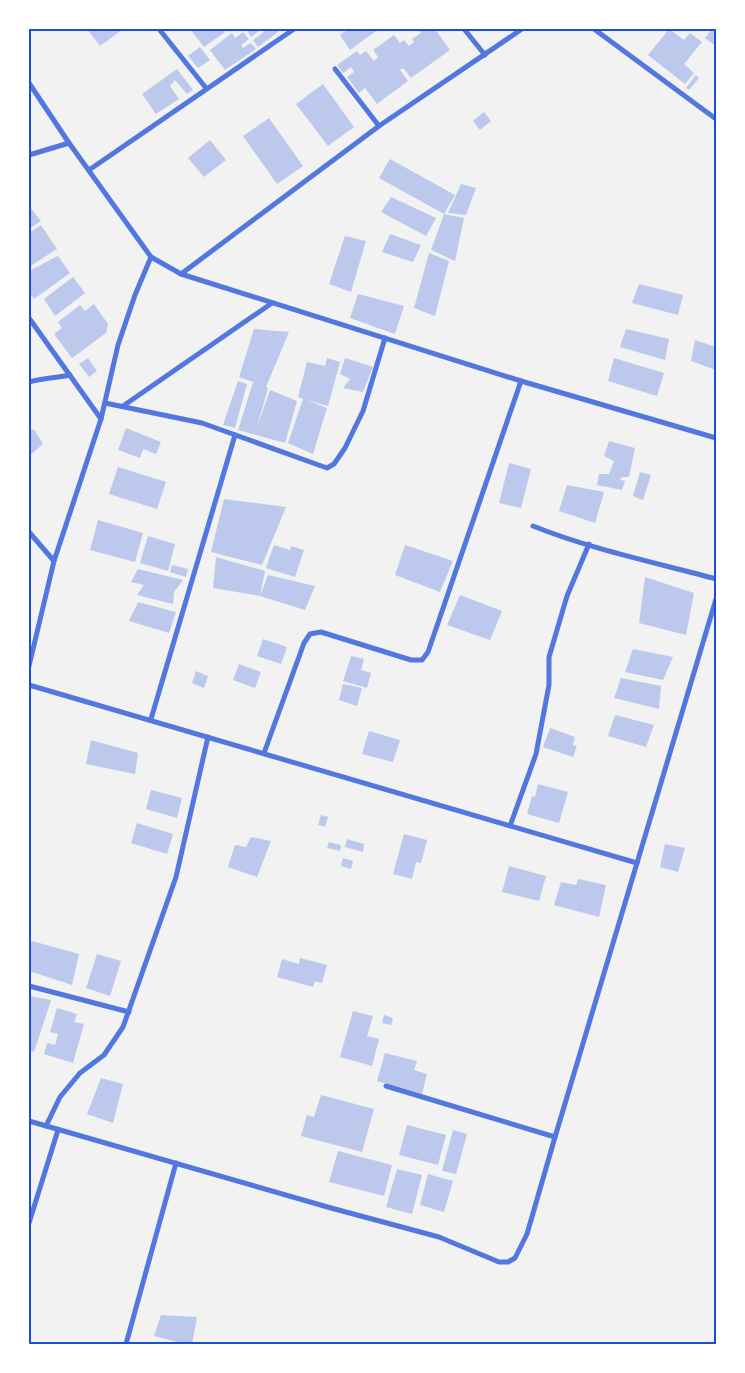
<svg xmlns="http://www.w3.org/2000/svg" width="745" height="1373" font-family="'Titillium Web',sans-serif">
<rect width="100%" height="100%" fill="#f2f2f2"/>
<g fill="#bdc9ec">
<path d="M87,29H123L100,46Z"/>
<path d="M190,29H223L225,32L204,47Z"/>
<path d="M246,29H262L251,37Z"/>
<path d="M268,29H282L258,47L253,40Z"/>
<path d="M349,29H379L350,50L340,35Z"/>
<path d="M418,29H435L450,50L411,78L403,68L400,70L408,81L377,104L365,88L359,93L347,77L354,72L351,67L343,73L337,65L357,51L360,55L366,51L374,61L378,57L373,50L394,35L400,43L404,40L409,46L414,42L412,39L421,33Z"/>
<path d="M669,29L684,40L690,33L702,42L684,64L694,73L685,84L648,55Z"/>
<path d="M712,29H716V46L705,38Z"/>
<path d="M243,32L249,39L241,45L243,48L251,43L256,49L225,70L210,50L232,33L235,38Z"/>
<path d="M200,47L210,60L198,68L188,56Z"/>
<path d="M177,69L193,90L187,94L175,80L170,86L179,99L156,114L142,94Z"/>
<path d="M696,75L699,78L689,90L686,88Z"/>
<path d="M323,84L354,127L328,146L296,104Z"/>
<path d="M484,112L491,121L480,130L473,121Z"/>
<path d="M269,118L303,166L277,184L243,136Z"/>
<path d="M210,140L226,160L204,177L188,158Z"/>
<path d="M390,159L455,195L444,214L464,218L455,261L431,250L444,214L379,178Z"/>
<path d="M461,184L476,188L466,215L448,213Z"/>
<path d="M391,197L436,218L426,236L381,212Z"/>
<path d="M29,206L41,221L29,229Z"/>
<path d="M41,225L57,249L29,267V233Z"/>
<path d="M390,234L421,245L413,262L382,252Z"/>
<path d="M345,236L366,241L351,292L329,284Z"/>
<path d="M429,253L449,261L435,316L414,308Z"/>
<path d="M58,256L70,273L34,299L29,292V271Z"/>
<path d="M73,277L85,293L55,316L44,299Z"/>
<path d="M639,284L683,295L678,315L632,303Z"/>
<path d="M358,294L404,306L395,334L350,318Z"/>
<path d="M94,304L108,324L106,333L72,358L54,334L62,328L58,322L80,305L85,311Z"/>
<path d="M254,329L289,332L266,387L268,388L257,427L270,390L297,401L285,443L238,430L253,382L239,377Z"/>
<path d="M626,329L669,339L665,360L620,347Z"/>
<path d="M695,340L716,347V370L691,361Z"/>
<path d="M88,358L97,371L89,377L79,364Z"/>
<path d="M327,358L340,362L328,406L307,400L327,408L313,454L288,443L303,399L298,397L307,362L325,366Z"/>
<path d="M345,358L373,367L363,392L343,388L350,379L340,374Z"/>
<path d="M614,358L664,373L657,396L608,381Z"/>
<path d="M238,381L247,384L235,428L223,425Z"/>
<path d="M126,428L161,442L156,454L143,449L140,458L118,450Z"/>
<path d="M34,429L43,444L29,456V432Z"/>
<path d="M609,441L635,448L629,477H622L620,480L625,481L622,490L597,485L599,474H609L614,461L604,456Z"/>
<path d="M509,463L531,469L521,508L499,503Z"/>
<path d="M118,467L166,482L157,509L109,494Z"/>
<path d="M640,472L651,475L643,500L633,496Z"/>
<path d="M567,485L604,492L595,523L559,511Z"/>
<path d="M224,499L286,507L262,565L211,552Z"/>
<path d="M98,520L143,533L135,562L90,550Z"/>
<path d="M148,536L175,544L168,571L140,563Z"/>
<path d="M274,545L290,550L291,546L304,550L295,577L266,568Z"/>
<path d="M405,545L453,561L440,592L395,575Z"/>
<path d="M216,557L265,571L260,596L268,575L315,586L305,610L260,596L213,588Z"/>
<path d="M172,565L188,569L186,577L170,572Z"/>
<path d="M138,569L183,580L174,592L173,604L137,595L144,585L131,582Z"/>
<path d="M645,577L694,593L686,635L639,623Z"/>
<path d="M460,595L502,611L490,640L447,625Z"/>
<path d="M138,602L176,612L169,633L129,621Z"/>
<path d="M263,639L287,647L281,664L257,656Z"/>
<path d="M633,649L673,657L663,680L625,672Z"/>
<path d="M351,656L364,659L361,670L371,673L367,688L343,681Z"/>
<path d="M239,664L261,672L255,688L233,680Z"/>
<path d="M196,671L208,676L204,688L192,683Z"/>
<path d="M621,678L661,686L659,709L614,698Z"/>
<path d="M343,684L362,688L357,706L339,700Z"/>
<path d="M615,715L654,725L646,747L608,736Z"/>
<path d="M550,728L575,737L573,745L577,746L573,757L543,747Z"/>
<path d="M369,731L400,740L393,762L362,754Z"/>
<path d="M91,740L138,753L135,774L86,764Z"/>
<path d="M538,784L568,792L559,823L527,814L532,796L535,797Z"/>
<path d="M151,790L182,798L177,818L146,809Z"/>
<path d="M321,815L328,817L325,827L318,825Z"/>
<path d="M137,823L173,834L167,854L131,843Z"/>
<path d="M404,834L427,840L421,863L416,862L412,879L393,874Z"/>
<path d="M251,837L271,841L257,877L228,867L235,845L246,847Z"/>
<path d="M347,839L364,844L363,852L345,847Z"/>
<path d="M329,842L341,845L340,851L327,848Z"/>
<path d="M665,844L685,848L678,872L660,867Z"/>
<path d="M343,858L353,861L351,869L341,866Z"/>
<path d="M509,866L546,876L539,901L502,892Z"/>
<path d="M578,879L606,885L599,917L554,905L561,882L576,885Z"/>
<path d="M32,941L79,954L72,985L29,971V949Z"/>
<path d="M97,954L121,961L110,996L86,988Z"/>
<path d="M300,958L327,965L322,983L315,981L313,987L277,977L282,959L299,964Z"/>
<path d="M29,996L51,1000L34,1052L29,1050Z"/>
<path d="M57,1008L77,1014L74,1022L84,1024L73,1063L44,1054L47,1043L55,1045L58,1034L50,1032Z"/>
<path d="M353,1011L373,1016L367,1036L379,1039L372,1066L340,1057Z"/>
<path d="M384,1015L393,1018L391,1025L382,1023Z"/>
<path d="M385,1053L417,1061L414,1070L427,1074L422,1094L377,1081Z"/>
<path d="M101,1078L123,1084L113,1123L87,1114Z"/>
<path d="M321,1095L374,1109L362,1152L301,1136L307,1115L314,1117Z"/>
<path d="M407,1125L446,1135L438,1165L399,1155Z"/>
<path d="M453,1130L467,1134L456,1174L442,1171Z"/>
<path d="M338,1151L392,1165L384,1196L329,1182Z"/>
<path d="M397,1169L422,1175L412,1214L386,1207Z"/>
<path d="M428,1174L453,1181L444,1212L420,1205Z"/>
<path d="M161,1315L197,1317L192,1344H185L154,1336Z"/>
</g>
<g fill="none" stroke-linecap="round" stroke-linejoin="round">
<g stroke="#5277de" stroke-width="5">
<path d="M159,29L206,88"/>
<path d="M464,29L485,55"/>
<path d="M594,29L716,119"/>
<path d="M335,69L379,126"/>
<path d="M29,83L69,143L151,257L181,274L521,381L716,438"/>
<path d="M29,155L69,143"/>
<path d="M89,170L294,29"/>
<path d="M181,274L379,126L522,29"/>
<path d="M29,318L101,419"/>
<path d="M29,382C43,378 56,378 70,375"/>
<path d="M105,403L202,423L327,468L334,464L345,448L363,411L385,338"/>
<path d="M123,406L272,303"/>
<path d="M533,526C590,549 657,563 716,579"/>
<path d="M29,532L54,561"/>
<path d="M29,666L54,561L101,419L118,345L135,295L151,257"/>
<path d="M29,685L637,863"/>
<path d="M151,719L235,435"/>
<path d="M264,753L304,643L310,634L321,632L411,660H422L428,652L521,381"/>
<path d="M510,826L536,754L549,685V657L567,596L589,544"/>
<path d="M29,986L129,1012"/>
<path d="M386,1086L555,1137"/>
<path d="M29,1121L331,1208L439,1237L499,1262H508L515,1258L527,1234L555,1137L716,599"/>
<path d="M46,1126L60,1097L80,1073L104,1055L123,1027L176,877L208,737"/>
<path d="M29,1223L58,1130"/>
<path d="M126,1344L176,1163"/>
</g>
</g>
<rect width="745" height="1373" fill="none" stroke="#ffffff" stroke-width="60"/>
<rect x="30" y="30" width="685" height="1313" fill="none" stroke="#1d4ed8" stroke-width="2"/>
</svg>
